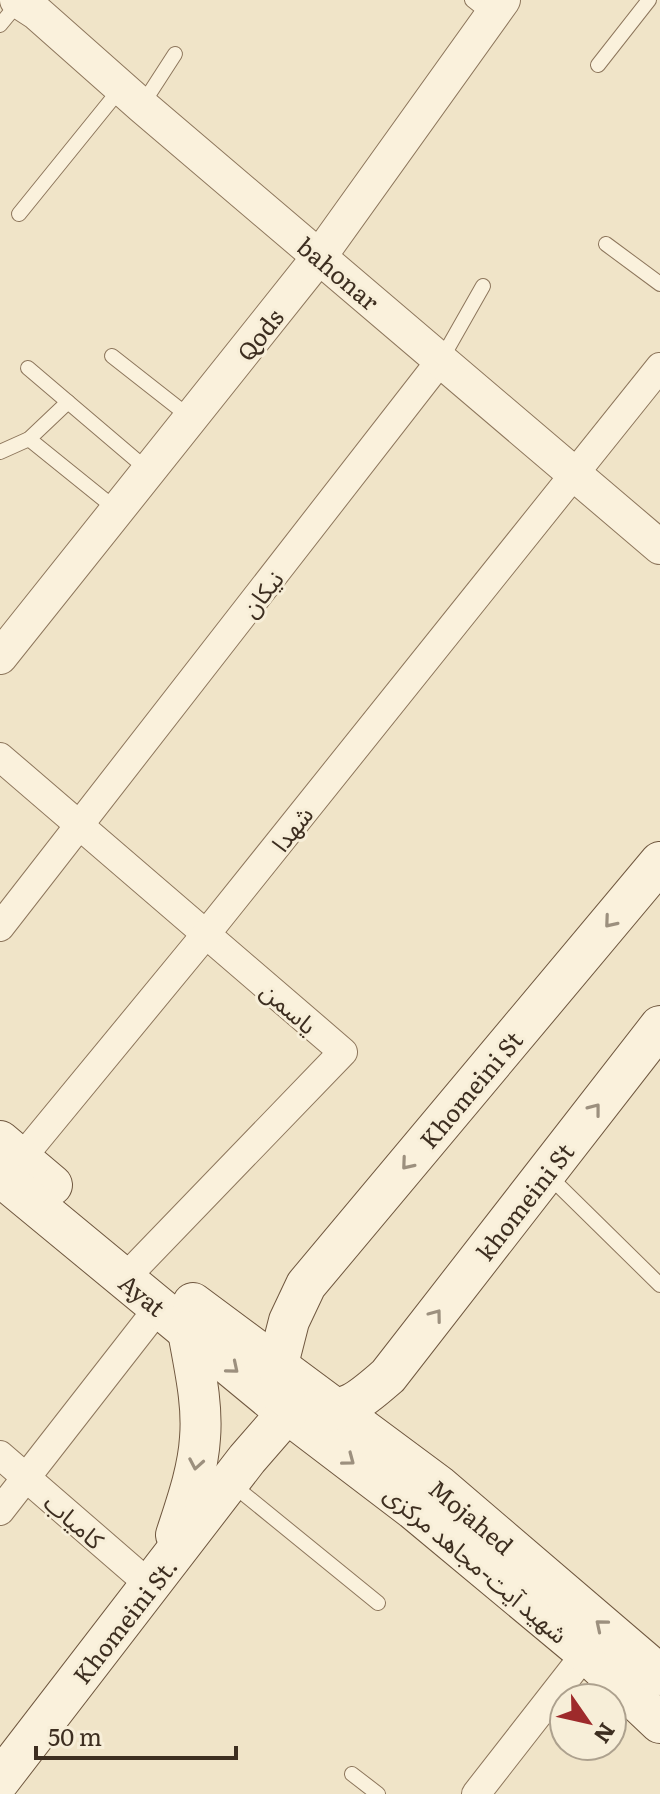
<svg xmlns="http://www.w3.org/2000/svg" width="660" height="1794" font-family="Literata,'Noto Sans Arabic',serif">
<rect width="100%" height="100%" fill="#f0e4c8"/>
<g fill="none" stroke-linecap="round" stroke-linejoin="round">
<defs>
<g id="service">
<path d="M472,0L491,15"/>
<path d="M0,25L19,2"/>
<path d="M598,65L649,0"/>
<path d="M142,105L175,54"/>
<path d="M19,214L121,88"/>
<path d="M606,244L660,284"/>
<path d="M112,356L191,418"/>
<path d="M441,360L483,286"/>
<path d="M28,368L149,471"/>
<path d="M29,439L117,510"/>
<path d="M0,452L29,439L68,402"/>
<path d="M548,1175L660,1285"/>
<path d="M233,1485L378,1603"/>
<path d="M352,1774L378,1794"/>
</g>
<g id="minor">
<path d="M0,757L343,1052L124,1279"/>
<path d="M0,927L441,360"/>
<path d="M10,1172L206,934L660,367"/>
<path d="M0,1455L150,1585"/>
<path d="M0,1511L159,1307"/>
<path d="M476,1794L586,1653"/>
</g>
<g id="tertiary">
<path d="M17,0L37,13L142,106L660,547"/>
<path d="M0,657L319,257L503,0"/>
</g>
<g id="secondary">
<path d="M0,1141L52,1185"/>
<path d="M0,1176L287,1413L413,1509L586,1653L660,1723"/>
<path d="M193,1303L438,1485L660,1675"/>
<path d="M315,1412C351,1410 361,1399 388,1376L660,1026"/>
<path d="M176,1535C186,1504 198,1471 200,1438C203,1403 194,1366 188,1331"/>
<path d="M0,1780L247,1459L287,1413L278,1364L289,1321L306,1285L660,862"/>
</g>
</defs>
<use href="#service" stroke="#8d765c" stroke-width="16"/>
<use href="#minor" stroke="#8d765c" stroke-width="30"/>
<use href="#tertiary" stroke="#8d765c" stroke-width="36"/>
<use href="#secondary" stroke="#6f573f" stroke-width="42"/>
<use href="#service" stroke="#faf1dc" stroke-width="14"/>
<use href="#minor" stroke="#faf1dc" stroke-width="28"/>
<use href="#tertiary" stroke="#faf1dc" stroke-width="34"/>
<use href="#secondary" stroke="#faf1dc" stroke-width="40"/>
</g>
<defs><path id="oneway-chevron" d="M-2-3.5L2.5 0L-2 3.5" fill="none" stroke-width="1.6" stroke-linecap="round" stroke-linejoin="round" transform="scale(2)"/></defs>
<g stroke="#9c907e">
<use href="#oneway-chevron" transform="translate(610 922) rotate(130)"/>
<use href="#oneway-chevron" transform="translate(595 1109) rotate(-52)"/>
<use href="#oneway-chevron" transform="translate(407 1164) rotate(130)"/>
<use href="#oneway-chevron" transform="translate(436 1315) rotate(-53)"/>
<use href="#oneway-chevron" transform="translate(233 1368) rotate(40)"/>
<use href="#oneway-chevron" transform="translate(349 1460) rotate(37)"/>
<use href="#oneway-chevron" transform="translate(196 1464) rotate(100)"/>
<use href="#oneway-chevron" transform="translate(601 1625) rotate(-140)"/>
</g>
<g text-anchor="middle" dominant-baseline="central" stroke-width="6" stroke-linejoin="round" paint-order="stroke">
<g font-size="24" fill="#3d2e20" stroke="#f7eed8">
<text transform="translate(339 273) rotate(40)">bahonar</text>
<text transform="translate(259 334) rotate(-52)">Qods</text>
<text transform="translate(261 593) rotate(-52)">نیکان</text>
<text transform="translate(291 828) rotate(-52)">شهدا</text>
<text transform="translate(290 1007) rotate(41)">یاسمن</text>
<text transform="translate(470 1089) rotate(-50)">Khomeini St</text>
<text transform="translate(524 1201) rotate(-52)">khomeini St</text>
<text transform="translate(143 1294) rotate(39)">Ayat</text>
<text transform="translate(472 1516) rotate(40)">Mojahed</text>
<text transform="translate(75 1520) rotate(41)">کامیاب</text>
<text transform="translate(477 1563) rotate(40)">شهید آیت-مجاهد مرکزی</text>
<text transform="translate(124 1620) rotate(-52)">Khomeini St.</text>
</g>
</g>
<g transform="translate(588 1722) rotate(124)"><circle r="38" fill="#f7eed8" stroke="#ada18e" stroke-width="2"/>
<path d="M0-6L14 30L0 20L-14 30Z" fill="#9e2a2b"/>
<text y="-12" font-size="22" font-weight="bold" text-anchor="middle" fill="#3d2e20">N</text>
</g>
<path d="M36 1746v12h200v-12" fill="none" stroke="#3d2e20" stroke-width="4"/>
<text x="48" y="1746" font-size="24" fill="#3d2e20" stroke="#f7eed8" stroke-width="6" paint-order="stroke">50 m</text>
</svg>
